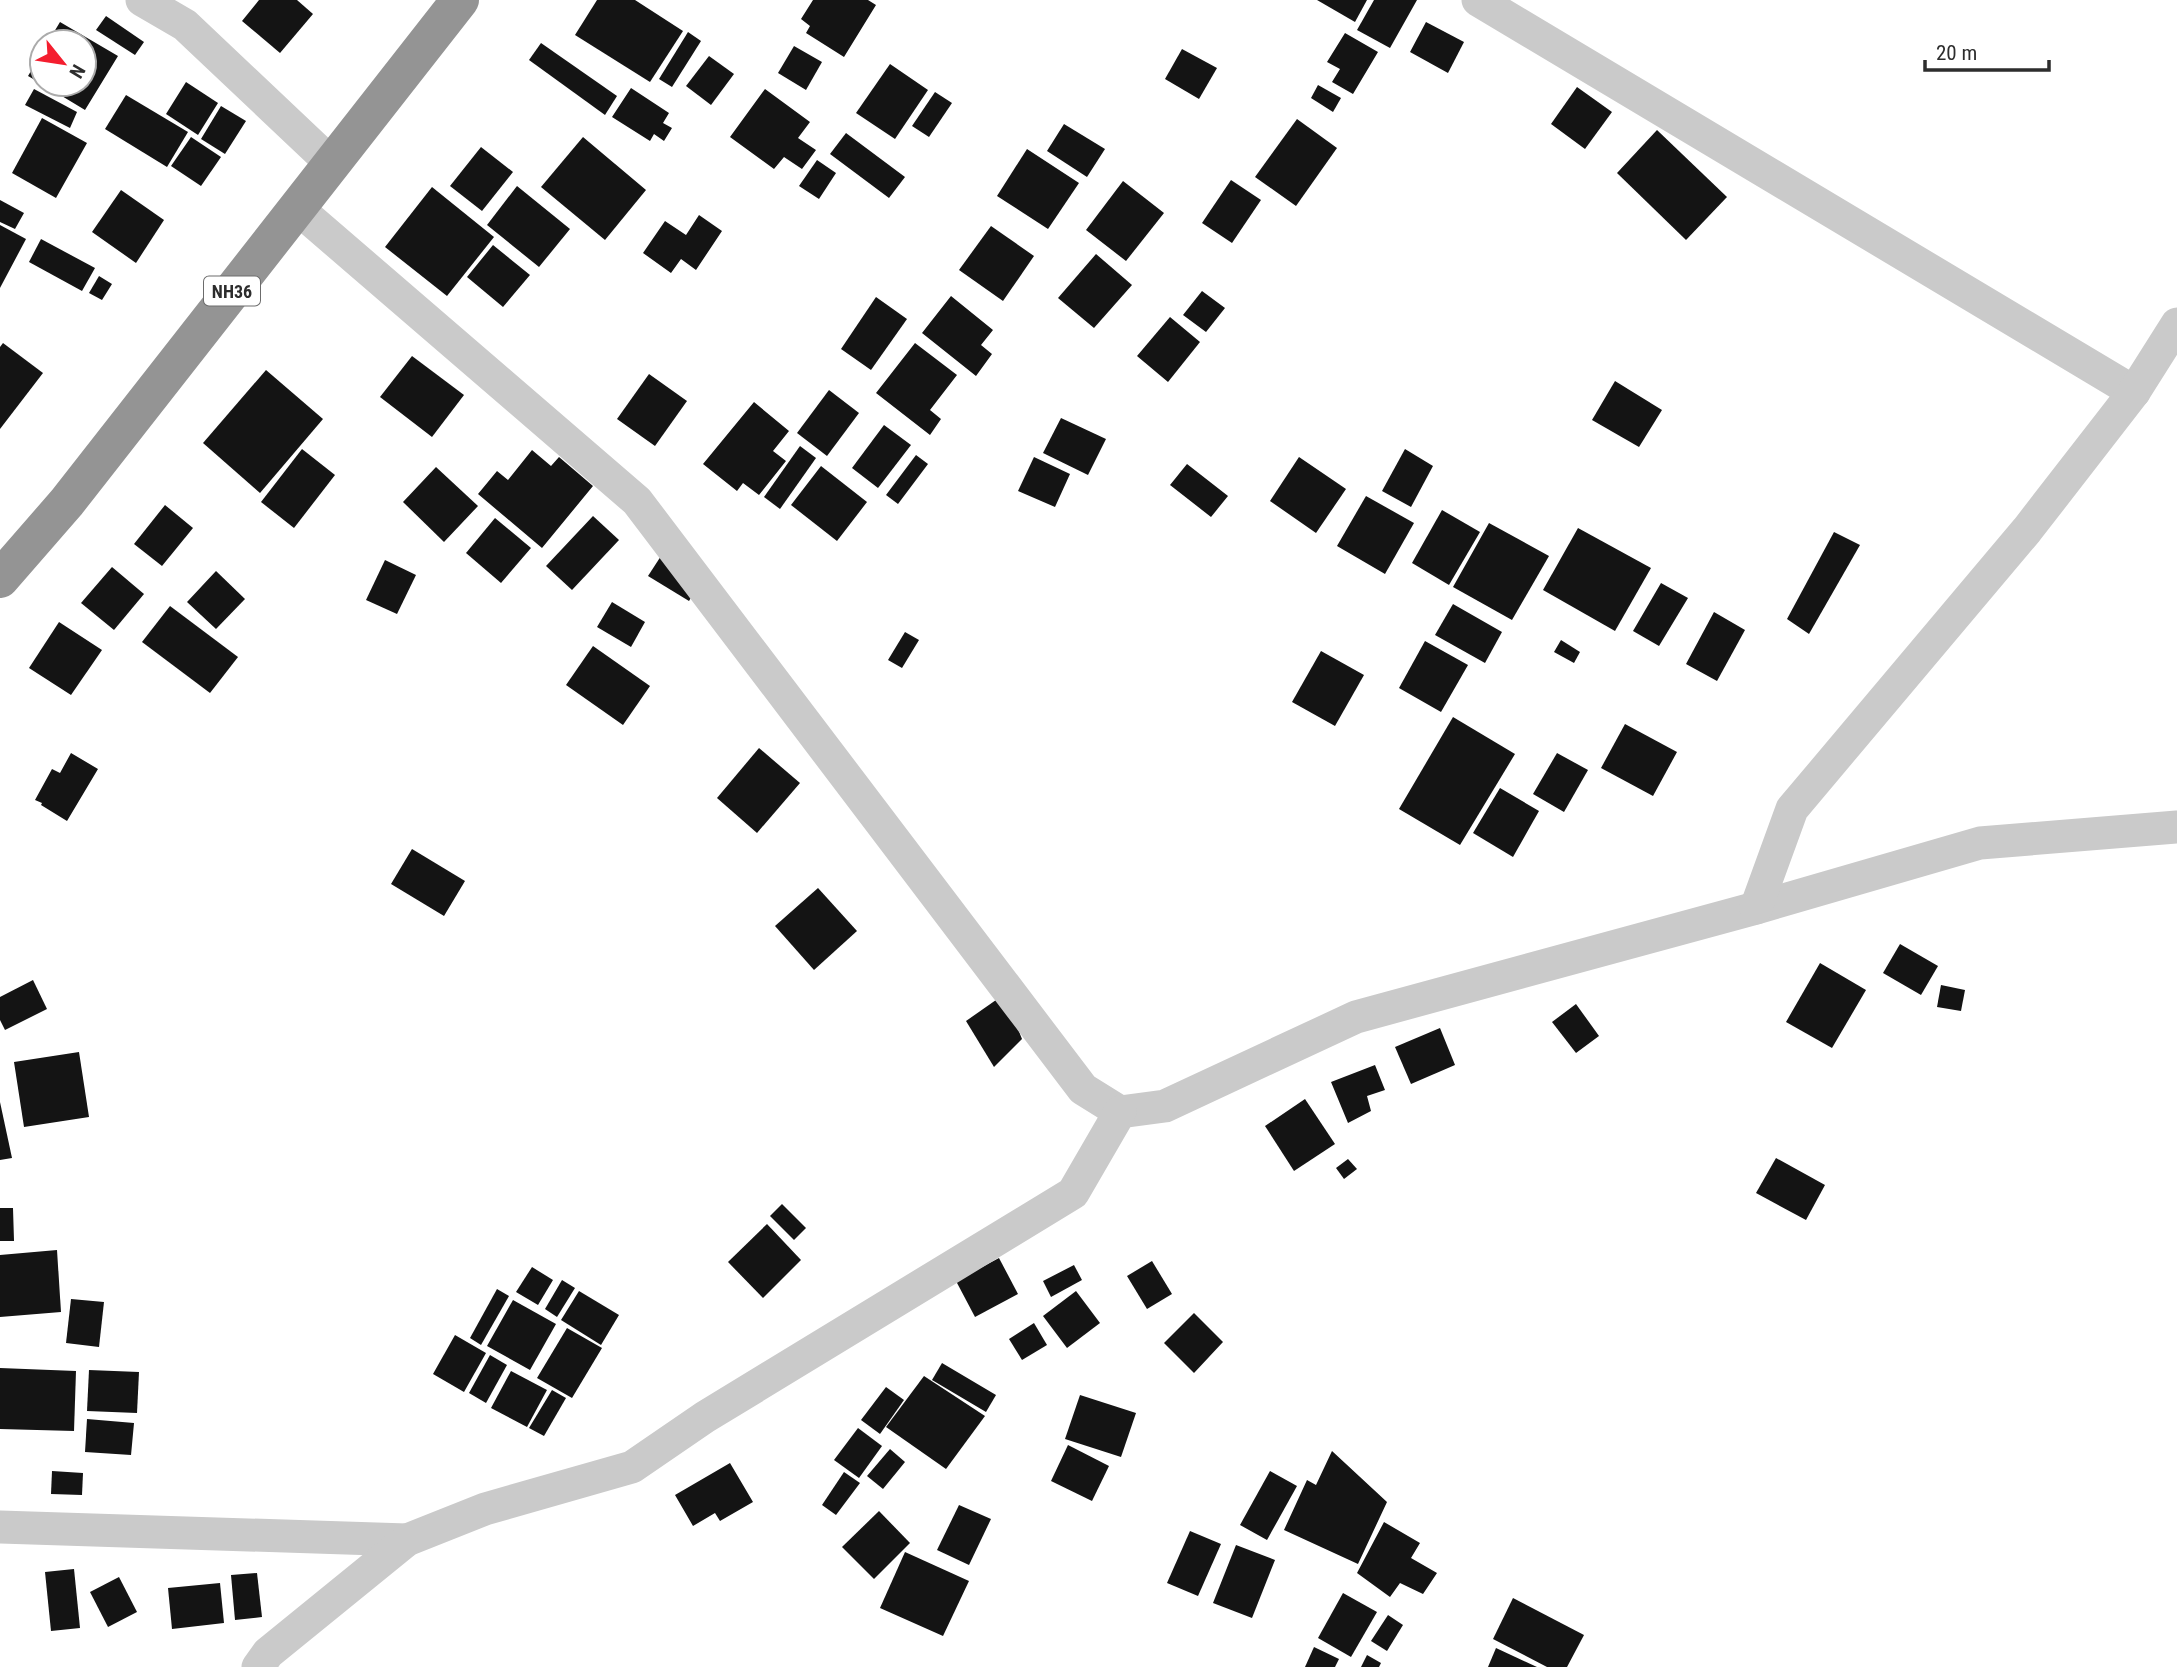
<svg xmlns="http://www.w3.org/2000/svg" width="2177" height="1667" font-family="'Roboto Condensed',sans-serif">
<rect width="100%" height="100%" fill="#fff"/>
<g fill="#141414">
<path d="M259,0H297L313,14L280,53L242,21Z"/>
<path d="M597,0H635L683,31L650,82L575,35Z"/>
<path d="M813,0H868L876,5L844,57L806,33L810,26L801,19Z"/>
<path d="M1317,0H1367L1355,22Z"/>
<path d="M1374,0H1417L1390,48L1357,30Z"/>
<path d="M106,16L144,42L135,55L96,30Z"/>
<path d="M60,22L118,56L85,110L42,84H84V42H48Z"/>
<path d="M1426,22L1464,42L1448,73L1410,52Z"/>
<path d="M688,32L701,41L672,87L659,79Z"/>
<path d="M1345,33L1378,52L1353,94L1332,82L1340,69L1327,62Z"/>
<path d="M541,43L617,96L605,115L529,60Z"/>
<path d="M794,46L822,62L806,90L778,73Z"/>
<path d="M1182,49L1217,68L1199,99L1165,79Z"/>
<path d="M42,53V84L28,76Z"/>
<path d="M709,56L734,74L711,105L686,86Z"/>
<path d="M890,64L928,90L895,139L856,113Z"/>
<path d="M186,82L218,103L198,135L166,114Z"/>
<path d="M1318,85L1341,98L1333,112L1311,98Z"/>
<path d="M1577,87L1612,112L1585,149L1551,124Z"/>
<path d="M631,88L669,113L663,123L672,128L664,141L654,134L650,141L612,117Z"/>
<path d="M34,89L77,112L70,128L25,105Z"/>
<path d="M765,89L810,122L798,138L816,150L802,169L784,157L774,169L730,137Z"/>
<path d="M935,92L952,103L929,137L912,126Z"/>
<path d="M126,95L188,132L167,167L105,129Z"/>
<path d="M221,106L246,121L225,154L201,139Z"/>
<path d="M42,118L87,143L56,198L12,173Z"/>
<path d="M1297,119L1337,148L1296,206L1255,177Z"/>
<path d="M1064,124L1105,149L1087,177L1047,151Z"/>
<path d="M1657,130L1727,197L1686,240L1617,173Z"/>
<path d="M846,133L905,177L889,198L830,154Z"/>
<path d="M191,137L221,157L201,186L171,166Z"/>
<path d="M583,137L646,190L605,240L541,187Z"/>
<path d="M481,147L513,172L482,211L450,186Z"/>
<path d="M1027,149L1079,183L1048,229L997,196Z"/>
<path d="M817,160L836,173L819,199L799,186Z"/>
<path d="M1231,180L1261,200L1232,243L1202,223Z"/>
<path d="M1123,181L1164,213L1126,261L1086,230Z"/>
<path d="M517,186L570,229L539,267L487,225Z"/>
<path d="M432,187L494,237L447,296L385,247Z"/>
<path d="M121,190L164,220L136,263L92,232Z"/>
<path d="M0,200L24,213L15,229L0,222Z"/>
<path d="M699,215L722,231L696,270L681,259L671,273L643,253L665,221L686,235Z"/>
<path d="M0,225L26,239L0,288Z"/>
<path d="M991,226L1034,256L1003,301L959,270Z"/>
<path d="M41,239L95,268L82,291L29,262Z"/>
<path d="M493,245L530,275L503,307L467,277Z"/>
<path d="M1096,254L1132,285L1094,328L1058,298Z"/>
<path d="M99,276L112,284L102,300L89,293Z"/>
<path d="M1202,291L1225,308L1206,332L1183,315Z"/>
<path d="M951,296L993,330L981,345L992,354L976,376L922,333Z"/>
<path d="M876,297L907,319L871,370L841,349Z"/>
<path d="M1170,317L1200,342L1168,382L1137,356Z"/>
<path d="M3,343L43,373L0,429V347Z"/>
<path d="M915,343L957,375L930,410L941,419L930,435L876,393Z"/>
<path d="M412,356L464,395L432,437L380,397Z"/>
<path d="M266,370L323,419L260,493L203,443Z"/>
<path d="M649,374L687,401L655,446L617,419Z"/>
<path d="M1615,381L1662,410L1639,447L1592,420Z"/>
<path d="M829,390L859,413L827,456L797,433Z"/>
<path d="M754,402L789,431L773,451L786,461L759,495L743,483L737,491L703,464Z"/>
<path d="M1061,418L1106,439L1088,475L1043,453Z"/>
<path d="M884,425L911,445L878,488L852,468Z"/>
<path d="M800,446L816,458L780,509L764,497Z"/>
<path d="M302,449L335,475L294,528L261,502Z"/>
<path d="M1405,449L1433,466L1411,507L1382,491Z"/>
<path d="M532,450L551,466L559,457L593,486L542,548L478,494L497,471L508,480Z"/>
<path d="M916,455L928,464L898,504L886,495Z"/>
<path d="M1034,457L1070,474L1055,507L1018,491Z"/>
<path d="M1299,457L1346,489L1316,533L1270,501Z"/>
<path d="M1187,464L1228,496L1211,517L1170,485Z"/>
<path d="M821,466L867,502L837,541L791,505Z"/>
<path d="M436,467L478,506L444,542L403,502Z"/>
<path d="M1366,496L1414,523L1385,574L1337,546Z"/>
<path d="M165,505L193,528L162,566L134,544Z"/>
<path d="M1442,510L1480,532L1449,585L1412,563Z"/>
<path d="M593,516L619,540L572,590L546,566Z"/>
<path d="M495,518L531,548L501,583L466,553Z"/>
<path d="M1489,523L1549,556L1512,620L1453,587Z"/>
<path d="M1578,528L1651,568L1615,631L1543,590Z"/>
<path d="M1834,532L1860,545L1809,634L1787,619Z"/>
<path d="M661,556L695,591L689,601L648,576Z"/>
<path d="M385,560L416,575L397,614L366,600Z"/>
<path d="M112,567L144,594L114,630L81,603Z"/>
<path d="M216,571L245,599L216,629L187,602Z"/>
<path d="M1661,583L1688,598L1659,646L1633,631Z"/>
<path d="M612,602L645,622L631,647L597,627Z"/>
<path d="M1453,604L1502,632L1485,663L1435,635Z"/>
<path d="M170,606L238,657L210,693L142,642Z"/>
<path d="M1714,612L1745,630L1717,681L1686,664Z"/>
<path d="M59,622L102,650L71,695L29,668Z"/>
<path d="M905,632L919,640L902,668L888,660Z"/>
<path d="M1561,640L1580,652L1574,663L1554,652Z"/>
<path d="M1425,641L1468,665L1441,712L1399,688Z"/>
<path d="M593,646L650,686L623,725L566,685Z"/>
<path d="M1321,651L1364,675L1335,726L1292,702Z"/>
<path d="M1453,717L1515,754L1460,845L1399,809Z"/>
<path d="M1625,724L1677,752L1653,796L1601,768Z"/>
<path d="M759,748L800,783L757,833L717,798Z"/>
<path d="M71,753L98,769L67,821L41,805L42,803L35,800L52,769L60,773Z"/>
<path d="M1557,753L1588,770L1564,812L1533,794Z"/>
<path d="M1500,788L1539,811L1513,857L1473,833Z"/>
<path d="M412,849L465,881L444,916L391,884Z"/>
<path d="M818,888L857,931L814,970L775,926Z"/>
<path d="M1900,944L1938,966L1921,995L1883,973Z"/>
<path d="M1820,963L1866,990L1832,1048L1786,1022Z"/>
<path d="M33,980L47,1009L5,1030L0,1020V997Z"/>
<path d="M1941,985L1965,990L1961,1011L1937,1007Z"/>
<path d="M996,1000L1012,1014L1022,1039L994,1067L966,1021Z"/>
<path d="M1576,1004L1599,1036L1576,1053L1552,1022Z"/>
<path d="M1440,1028L1455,1065L1411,1084L1395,1047Z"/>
<path d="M79,1052L89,1117L24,1127L14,1062Z"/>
<path d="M1375,1065L1385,1090L1367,1096L1371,1111L1348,1123L1331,1082Z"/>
<path d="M1305,1099L1335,1144L1294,1171L1265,1126Z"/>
<path d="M0,1102L12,1158L0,1160Z"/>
<path d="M1776,1158L1825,1185L1806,1220L1756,1193Z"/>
<path d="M1348,1159L1357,1169L1344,1179L1336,1168Z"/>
<path d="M782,1204L806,1228L794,1240L770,1216Z"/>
<path d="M0,1208H13L14,1241H0Z"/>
<path d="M767,1224L801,1260L763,1298L728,1262Z"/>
<path d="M57,1250L61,1312L0,1317V1255Z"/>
<path d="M999,1258L1018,1294L975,1317L956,1281Z"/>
<path d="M1152,1261L1172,1294L1147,1309L1127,1276Z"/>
<path d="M1074,1265L1082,1280L1051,1297L1043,1281Z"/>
<path d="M532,1267L553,1280L538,1305L516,1292Z"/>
<path d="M562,1280L575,1288L557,1317L545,1309Z"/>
<path d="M497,1289L509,1296L481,1345L470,1338Z"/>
<path d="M579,1291L619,1315L601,1345L561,1320Z"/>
<path d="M1076,1291L1100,1323L1067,1348L1043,1316Z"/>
<path d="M71,1299L104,1302L99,1347L66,1343Z"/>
<path d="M513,1300L556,1324L530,1370L487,1346Z"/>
<path d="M1194,1313L1223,1342L1194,1373L1164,1343Z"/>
<path d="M1034,1323L1047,1345L1022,1360L1009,1339Z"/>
<path d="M567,1328L602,1348L572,1398L537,1378Z"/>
<path d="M455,1335L486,1353L464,1392L433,1374Z"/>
<path d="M490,1355L507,1365L486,1403L469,1393Z"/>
<path d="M942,1363L996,1395L986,1412L932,1380Z"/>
<path d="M0,1368L76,1371L74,1431L0,1429Z"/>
<path d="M89,1370L139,1372L137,1413L87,1411Z"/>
<path d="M511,1371L547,1390L527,1427L491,1408Z"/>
<path d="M924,1376L985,1416L946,1469L886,1427Z"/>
<path d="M886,1387L904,1400L880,1434L861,1420Z"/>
<path d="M552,1390L566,1398L544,1436L529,1428Z"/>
<path d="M1080,1395L1136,1413L1121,1457L1065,1439Z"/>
<path d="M87,1419L134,1423L131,1455L85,1452Z"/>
<path d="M858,1428L882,1446L859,1478L834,1460Z"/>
<path d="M1068,1445L1109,1466L1092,1501L1051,1481Z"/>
<path d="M890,1449L905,1462L883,1489L867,1476Z"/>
<path d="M1332,1451L1387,1502L1358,1564L1284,1530L1307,1480L1316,1485Z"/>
<path d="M730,1463L753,1502L720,1521L715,1513L693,1526L675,1495Z"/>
<path d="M52,1471L83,1473L82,1495L51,1494Z"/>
<path d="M1270,1471L1297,1486L1267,1540L1240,1525Z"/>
<path d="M844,1472L860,1483L836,1515L822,1505Z"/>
<path d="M959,1505L991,1519L969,1565L937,1550Z"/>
<path d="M879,1511L910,1543L874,1579L842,1547Z"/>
<path d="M1384,1522L1420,1543L1411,1558L1437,1573L1423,1594L1400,1583L1390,1597L1357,1573Z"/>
<path d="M1190,1531L1221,1544L1198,1596L1167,1583Z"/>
<path d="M1236,1545L1275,1560L1252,1618L1213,1603Z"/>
<path d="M905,1552L969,1581L943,1636L880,1608Z"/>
<path d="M74,1569L80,1628L51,1631L45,1572Z"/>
<path d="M257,1573L262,1617L235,1620L231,1575Z"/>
<path d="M119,1577L137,1612L108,1627L90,1592Z"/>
<path d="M220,1583L224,1623L172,1629L168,1588Z"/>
<path d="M1343,1593L1377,1612L1351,1657L1318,1638Z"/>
<path d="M1513,1598L1584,1635L1567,1667H1547L1493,1639Z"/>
<path d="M1388,1615L1403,1625L1387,1651L1371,1641Z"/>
<path d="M1314,1647L1339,1659L1335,1667H1305Z"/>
<path d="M1496,1648L1537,1667H1488Z"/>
<path d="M1367,1655L1381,1663L1379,1667H1361Z"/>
</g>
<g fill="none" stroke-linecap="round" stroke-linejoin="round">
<g stroke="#cacaca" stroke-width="33">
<path d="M142,0L185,25L332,164"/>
<path d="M1478,0L2134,392"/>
<path d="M297,208L637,501L1083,1089L1120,1112L1165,1106L1356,1017L1756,908L1980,843L2177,827"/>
<path d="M1756,908L1792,809L2027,530L2134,392L2177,324"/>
<path d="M0,1527L407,1540"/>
<path d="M258,1667L268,1653L407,1540L485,1509L632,1467L705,1417L1073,1193L1120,1112"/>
</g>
<path stroke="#949494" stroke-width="38" d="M0,579L67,502L460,0"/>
</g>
<g text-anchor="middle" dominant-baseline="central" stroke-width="7" stroke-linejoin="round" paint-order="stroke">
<rect fill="#fff" stroke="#6c6c6c" stroke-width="2" x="204" y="276.5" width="56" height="29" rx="5"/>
<g font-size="18" font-weight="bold" fill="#2d2d2d">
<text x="232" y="291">NH36</text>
</g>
</g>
<g transform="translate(63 63) rotate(120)"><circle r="33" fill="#ffffff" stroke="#ababab" stroke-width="2"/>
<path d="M0-5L12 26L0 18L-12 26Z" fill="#f41e2f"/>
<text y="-10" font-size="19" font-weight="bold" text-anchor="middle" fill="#2d2d2d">N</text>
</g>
<path d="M1925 60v10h124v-10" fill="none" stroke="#2d2d2d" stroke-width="3.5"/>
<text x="1936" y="60" font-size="21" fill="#2d2d2d" stroke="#ffffff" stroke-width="5" paint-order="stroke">20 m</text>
</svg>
